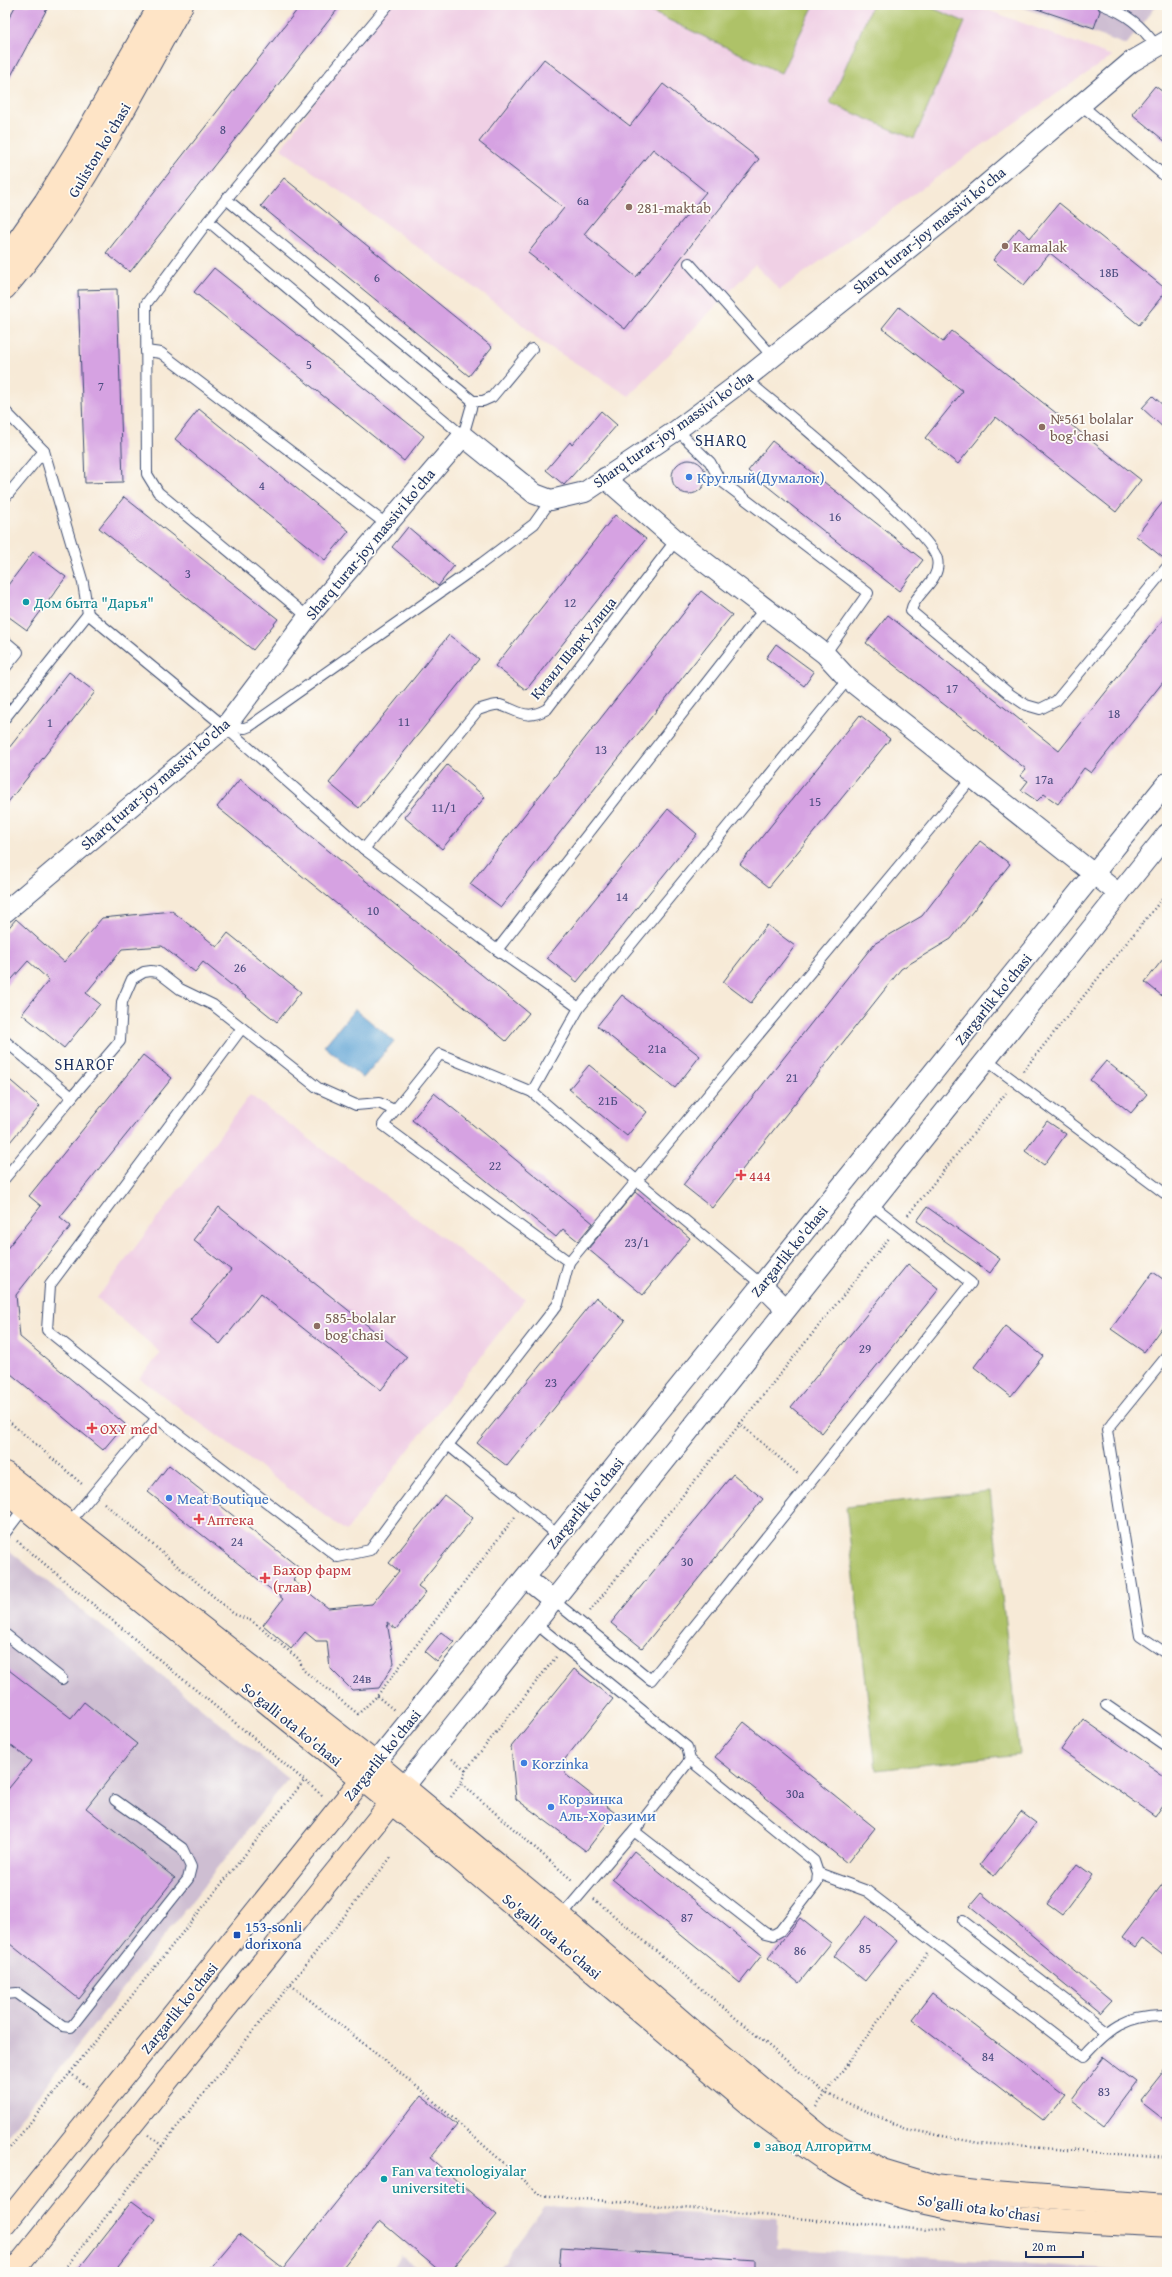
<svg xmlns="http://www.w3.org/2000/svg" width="1172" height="2277" font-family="'Gentium Book Plus',serif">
<rect width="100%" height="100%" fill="#fdfcf7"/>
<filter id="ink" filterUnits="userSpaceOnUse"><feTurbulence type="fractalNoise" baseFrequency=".025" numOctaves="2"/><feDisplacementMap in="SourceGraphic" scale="8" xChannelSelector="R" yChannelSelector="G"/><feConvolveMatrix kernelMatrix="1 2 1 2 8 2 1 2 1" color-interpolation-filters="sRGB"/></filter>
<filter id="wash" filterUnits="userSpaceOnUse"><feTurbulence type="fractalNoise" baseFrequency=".012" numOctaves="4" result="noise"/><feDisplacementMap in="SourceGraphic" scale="16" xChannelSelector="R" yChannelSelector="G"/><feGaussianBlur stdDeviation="0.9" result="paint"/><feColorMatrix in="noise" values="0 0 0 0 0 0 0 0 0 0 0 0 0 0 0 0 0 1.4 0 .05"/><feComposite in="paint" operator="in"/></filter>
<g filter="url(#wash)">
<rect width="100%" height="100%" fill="#f7ead7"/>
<g fill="#f0d0e5">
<path d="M383,5H974L1112,56L968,155L780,290L755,265L629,396L540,341L508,312L281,149Z"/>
<path d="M250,1095L525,1299L346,1531L139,1378L161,1353L97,1298Z"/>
</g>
<g fill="#cebed2">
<path d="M1016,5H1157L1126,45Z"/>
<path d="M5,1547L288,1779L5,2138Z"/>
<path d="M545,2206L777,2218L776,2248L1159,2272H496Z"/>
<path d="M401,2256L425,2272H390Z"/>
</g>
<g fill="#aec267" stroke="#647862">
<path d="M637,5H814L781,73Z"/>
<path d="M872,5H925L965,22L914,139L830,103Z"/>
<path d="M990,1491L1020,1754L876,1770L846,1507Z"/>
</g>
<path fill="#62a5d6" stroke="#3e6a9a" d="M355,1009L394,1041L363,1078L324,1046Z"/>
<g id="blocks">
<g fill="#d6a2e2" fill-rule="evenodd">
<path d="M16,5H49L5,87V25Z"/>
<path d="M301,5H341L130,272L106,253Z"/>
<path d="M1034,5H1097L1100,11L1094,28L1034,8Z"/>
<path d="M544,59L630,126L663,84L759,159L625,329L528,253L564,208L479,142ZM653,149L706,192L636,277L584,234Z"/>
<path d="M1155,86L1167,95V143L1132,114Z"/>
<path d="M284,178L492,347L469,376L261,206Z"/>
<path d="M1059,203L1167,290L1139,325L1050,253L1024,285L993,260L1019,228L1030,238Z"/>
<path d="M214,268L424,436L404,461L194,292Z"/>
<path d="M117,289L123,482L85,483L78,290Z"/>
<path d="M899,307L943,342L952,331L1141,480L1116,512L996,417L958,464L925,438L963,391L882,328Z"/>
<path d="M1153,396L1167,409V431L1142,408Z"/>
<path d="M199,409L349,531L325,560L175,439Z"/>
<path d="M601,411L617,425L564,485L546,470L570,442L572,445Z"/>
<path d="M772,441L923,560L899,591L748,471Z"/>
<circle cx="689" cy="477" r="17"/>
<path d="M124,497L278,619L253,650L99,528Z"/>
<path d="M1167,497V561L1136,536Z"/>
<path d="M615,515L646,539L526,690L495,666Z"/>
<path d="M408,527L454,566L438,586L392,547Z"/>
<path d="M33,552L66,577L27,630L5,614V589Z"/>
<path d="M701,591L732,615L501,907L470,884Z"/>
<path d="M888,615L1059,751L1167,615V677L1091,773L1084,768L1058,804L1044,794L1037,801L1021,790L1028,781L1020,776L1026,769L866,643Z"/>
<path d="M449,635L479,659L359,808L329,783Z"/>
<path d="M776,644L814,672L804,686L766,658Z"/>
<path d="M69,672L95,692L5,806V753Z"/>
<path d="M860,715L890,739L769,887L740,864Z"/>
<path d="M447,765L485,797L442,849L404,817Z"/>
<path d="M240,779L529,1013L506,1041L217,807Z"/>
<path d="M668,809L697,834L577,982L547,958Z"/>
<path d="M980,841L1010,864L951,939L901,969L712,1208L683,1185L874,944L922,916Z"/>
<path d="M172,911L217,947L228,933L301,992L277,1022L203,962L195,972L162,946L122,949L86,993L100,1004L64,1048L22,1014L49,980L28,961L5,987V932L16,919L64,962L102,918Z"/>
<path d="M767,925L795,946L751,1003L723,982Z"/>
<path d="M1167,954V1000L1145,982Z"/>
<path d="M622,995L700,1056L675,1088L597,1026Z"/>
<path d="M143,1055L172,1078L60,1217L71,1226L16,1295L20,1337L125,1424L103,1450L5,1369V1251L41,1206L29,1196Z"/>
<path d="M1106,1061L1147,1094L1131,1113L1090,1080Z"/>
<path d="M589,1065L647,1112L627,1136L569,1089Z"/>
<path d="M5,1076L40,1106L5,1148Z"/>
<path d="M434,1093L593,1223L578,1241L563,1229L556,1237L412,1120Z"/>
<path d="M1047,1121L1066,1134L1044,1165L1025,1151Z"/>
<path d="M635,1192L690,1238L643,1295L588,1249Z"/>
<path d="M219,1207L407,1357L381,1390L260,1294L220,1344L190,1320L231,1270L193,1240Z"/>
<path d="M927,1207L1000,1259L990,1273L917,1221Z"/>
<path d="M908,1264L939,1289L822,1433L791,1407Z"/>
<path d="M1153,1272L1167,1282V1320L1144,1352L1111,1329Z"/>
<path d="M596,1297L625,1321L507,1466L477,1443Z"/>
<path d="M1005,1326L1043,1356L1011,1396L974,1367Z"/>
<path d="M169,1465L302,1570L293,1580L328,1608L372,1604L399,1571L389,1563L444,1495L473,1518L418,1586L426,1592L396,1629L387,1622L394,1663L379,1688L352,1690L330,1668L327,1641H316L305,1632L291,1649L263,1625L283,1599L148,1492Z"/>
<path d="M733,1474L763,1499L642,1648L611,1623Z"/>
<path d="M441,1632L454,1642L437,1662L425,1652Z"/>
<path d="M5,1667L71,1718L84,1702L137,1744L86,1808L175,1878L79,1999L5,1940V1793L31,1761L5,1741Z"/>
<path d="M574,1669L613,1699L565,1759V1774L615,1813L586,1851L516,1799L511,1747Z"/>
<path d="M1083,1719L1167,1778V1799L1155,1816L1061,1750Z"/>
<path d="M744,1722L875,1828L847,1863L715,1757Z"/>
<path d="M1021,1812L1036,1823L994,1876L980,1865Z"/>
<path d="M634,1851L762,1955L740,1983L612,1879Z"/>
<path d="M1077,1864L1092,1875L1062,1915L1047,1904Z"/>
<path d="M1167,1878V1958L1142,1939L1135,1948L1122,1938Z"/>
<path d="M981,1893L1111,2001L1100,2013L970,1906Z"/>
<path d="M866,1916L897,1941L865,1981L834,1956Z"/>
<path d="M800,1918L831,1943L799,1983L768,1958Z"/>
<path d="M932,1993L1064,2094L1043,2120L912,2019Z"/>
<path d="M1103,2057L1136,2082L1104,2125L1071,2100Z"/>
<path d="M1167,2067V2122L1140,2101Z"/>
<path d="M421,2096L457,2125L430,2158L497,2215L449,2272H441L380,2221L339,2272H207L239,2234L283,2269Z"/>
<path d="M132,2201L156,2219L114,2272H76Z"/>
<path d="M561,2247L755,2260V2272H559Z"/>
</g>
</g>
</g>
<g filter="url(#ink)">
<use href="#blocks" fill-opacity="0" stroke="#3c4b70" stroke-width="1"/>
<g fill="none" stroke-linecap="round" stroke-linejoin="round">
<defs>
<g id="lane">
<path d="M1103,5C1127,14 1141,25 1156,46"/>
<path d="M1079,103L1167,178"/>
<path d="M226,199L473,401H483L492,397L532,349"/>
<path d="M208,221L463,436L473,401"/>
<path d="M689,263L773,357"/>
<path d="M146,351L161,353L386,524"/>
<path d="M745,379C775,403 932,532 937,559C942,581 914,593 911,611L1011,695L1026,705L1040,709L1056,701L1167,567"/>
<path d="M5,411L44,451L83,583L88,614"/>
<path d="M677,430L710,462L720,480L868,593L825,654"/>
<path d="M5,498L44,451"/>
<path d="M308,617L158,492L147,474L146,304L208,221L388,5"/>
<path d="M5,641L18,652L5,668"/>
<path d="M5,718L88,614L225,727L364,849L497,950L579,1008L532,1092C608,1158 686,1220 762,1285"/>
<path d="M225,727L245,728L250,726L482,563L534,524L551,500"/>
<path d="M364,849L478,710C484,708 494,704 500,705C520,711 525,721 547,709L676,540"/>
<path d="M497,950L765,608"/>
<path d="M579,1008L848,679"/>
<path d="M242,1028L50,1285L47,1330L157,1418L338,1557L370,1550L448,1445L558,1304L569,1262L383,1125L440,1054L532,1092"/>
<path d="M5,1041L72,1097L120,1041L122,1002L132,979L144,972L151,971L158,972L180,989L213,1005L318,1088L356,1105L379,1103L394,1110"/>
<path d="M986,1060L1167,1195"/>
<path d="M5,1178L72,1097"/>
<path d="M569,1262L973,777"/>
<path d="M1167,1356L1107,1430L1140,1636L1167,1654"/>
<path d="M448,1445L559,1536"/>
<path d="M67,1525L157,1418"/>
<path d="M5,1533L24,1508"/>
<path d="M553,1600L651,1680L971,1283L871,1204"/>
<path d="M535,1623L687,1747L690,1760L814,1861L818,1873L817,1883L780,1931L773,1935L765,1933L634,1831"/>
<path d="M5,1634L62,1679"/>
<path d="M1106,1705L1167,1747"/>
<path d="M818,1873L867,1891L1083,2057C1109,2028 1127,2013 1167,2014"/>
<path d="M561,1917L634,1831L690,1760"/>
<path d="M963,1921L1108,2032"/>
<path d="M5,1994L17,1993L63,2026L71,2027L188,1879L191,1867L182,1848L115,1800"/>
</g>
<g id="street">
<path d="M605,478L676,540L825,654L848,679L1119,894"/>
<path d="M5,912L225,727L308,617L463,436L535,494L551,500L585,492L677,430L745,379L959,208L1131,62L1167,41"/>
<path d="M762,1285L786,1309"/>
<path d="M525,1578L553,1600"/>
<path d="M375,1763L1167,783"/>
<path d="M404,1787L1167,834"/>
</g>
<g id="secondary">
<path d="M5,259L45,202L77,150L160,5"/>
<path d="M5,288C77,204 128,102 182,5"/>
<path d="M5,1473L375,1763L561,1917L700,2037L822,2137L882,2170L935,2186L993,2193L1167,2206"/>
<path d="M5,1492L426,1831L765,2117C800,2142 837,2172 877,2188C961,2221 1077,2220 1167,2226"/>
<path d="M5,2224L371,1768"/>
<path d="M13,2272L400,1792"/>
</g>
</defs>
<use href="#lane" stroke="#3c4b70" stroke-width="12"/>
<use href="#street" stroke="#3c4b70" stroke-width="22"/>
<use href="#secondary" stroke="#3c4b70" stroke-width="24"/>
<g stroke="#3c4b70" stroke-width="2.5" stroke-dasharray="1 3" stroke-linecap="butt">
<path d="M1023,1071L1167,893"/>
<path d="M908,1215L1006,1093"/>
<path d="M5,1418L82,1484"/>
<path d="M739,1423L798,1474"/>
<path d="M104,1503L234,1614L252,1621L299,1659L303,1670L358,1714L377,1696L515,1517"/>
<path d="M17,1541L323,1796"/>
<path d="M590,1611L890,1237"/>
<path d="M556,1657L466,1770L461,1783L573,1881"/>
<path d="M377,1696L394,1710"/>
<path d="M452,1759L466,1770"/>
<path d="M451,1797L461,1783"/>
<path d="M594,1899L825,2093L906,2129L979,2143L1167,2158"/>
<path d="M291,1985L421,2090L540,2195L927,2230L948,2229"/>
<path d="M70,2073L89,2088"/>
<path d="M816,2107L927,1954"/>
<path d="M149,2135L162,2146"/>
<path d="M5,2154L304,1781"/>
<path d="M62,2272L392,1856"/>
</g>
<use href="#lane" stroke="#fff" stroke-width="10"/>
<use href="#street" stroke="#fff" stroke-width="20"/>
<use href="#secondary" stroke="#fee4c6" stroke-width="22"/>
</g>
</g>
<g fill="#8d6e63" stroke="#fdfcf7" stroke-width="1.5">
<circle cx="629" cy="207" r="4"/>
<circle cx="1005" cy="246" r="4"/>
<circle cx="1042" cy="427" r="4"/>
<circle cx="317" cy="1326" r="4"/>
</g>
<g fill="#3f7fe0" stroke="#fdfcf7" stroke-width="1.5">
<circle cx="689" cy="477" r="4"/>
<circle cx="169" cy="1498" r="4"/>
<circle cx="524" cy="1763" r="4"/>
<circle cx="551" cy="1807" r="4"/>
</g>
<g fill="#0f9aa8" stroke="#fdfcf7" stroke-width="1.5">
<circle cx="26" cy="602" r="4"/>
<circle cx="757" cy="2145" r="4"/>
<circle cx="384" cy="2179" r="4"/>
</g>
<g fill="#e0444e" stroke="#fdfcf7" stroke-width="1.5">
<path d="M739 1169h4v4h4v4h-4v4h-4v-4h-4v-4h4z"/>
<path d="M90 1422h4v4h4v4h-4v4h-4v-4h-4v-4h4z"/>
<path d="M197 1513h4v4h4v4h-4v4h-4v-4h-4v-4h4z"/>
<path d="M263 1572h4v4h4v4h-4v4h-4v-4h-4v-4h4z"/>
</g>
<rect fill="#1a4fb4" stroke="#fdfcf7" stroke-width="1.5" x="233" y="1931" width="8" height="8" rx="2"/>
<g text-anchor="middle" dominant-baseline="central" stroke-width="3.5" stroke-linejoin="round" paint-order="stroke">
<g font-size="13" fill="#4a4c7f">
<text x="223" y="129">8</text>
<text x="583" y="200">6a</text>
<text x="1109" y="272">18Б</text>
<text x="377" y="277">6</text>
<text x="309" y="364">5</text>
<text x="101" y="386">7</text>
<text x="262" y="485">4</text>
<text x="835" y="516">16</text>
<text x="188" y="573">3</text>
<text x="570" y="602">12</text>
<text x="952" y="688">17</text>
<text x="1114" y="713">18</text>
<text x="404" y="721">11</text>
<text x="50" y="722">1</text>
<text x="601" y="749">13</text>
<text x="1044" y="779">17а</text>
<text x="815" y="801">15</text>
<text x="444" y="807">11/1</text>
<text x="622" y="896">14</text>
<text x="373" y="910">10</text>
<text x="240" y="967">26</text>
<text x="657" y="1048">21а</text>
<text x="792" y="1077">21</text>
<text x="608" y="1100">21Б</text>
<text x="495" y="1165">22</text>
<text x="637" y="1242">23/1</text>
<text x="865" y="1348">29</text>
<text x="551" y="1382">23</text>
<text x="237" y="1541">24</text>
<text x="687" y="1561">30</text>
<text x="362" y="1678">24в</text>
<text x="795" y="1793">30a</text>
<text x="687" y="1917">87</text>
<text x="865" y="1948">85</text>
<text x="800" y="1950">86</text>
<text x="988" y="2056">84</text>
<text x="1104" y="2091">83</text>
</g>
<g font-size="15" fill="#1b2f5e" stroke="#fdfcf7">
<text transform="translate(99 150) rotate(-59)">Guliston ko'chasi</text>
<text transform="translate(929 230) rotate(-39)">Sharq turar-joy massivi ko'cha</text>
<text transform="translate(673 429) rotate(-35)">Sharq turar-joy massivi ko'cha</text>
<text transform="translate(370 544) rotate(-50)">Sharq turar-joy massivi ko'cha</text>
<text transform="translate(573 648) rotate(-51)">Қизил Шарқ Улица</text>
<text transform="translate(155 784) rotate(-41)">Sharq turar-joy massivi ko'cha</text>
<text transform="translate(993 999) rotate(-51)">Zargarlik ko'chasi</text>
<text transform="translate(789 1251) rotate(-51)">Zargarlik ko'chasi</text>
<text transform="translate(585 1503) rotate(-51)">Zargarlik ko'chasi</text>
<text transform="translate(292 1724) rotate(39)">So'galli ota ko'chasi</text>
<text transform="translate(382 1755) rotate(-51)">Zargarlik ko'chasi</text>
<text transform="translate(552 1936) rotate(40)">So'galli ota ko'chasi</text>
<text transform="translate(179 2008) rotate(-51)">Zargarlik ko'chasi</text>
<text transform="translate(979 2208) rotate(8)">So'galli ota ko'chasi</text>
</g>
<g font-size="15" fill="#785e54" stroke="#fdfcf7" text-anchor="start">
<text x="637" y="207">281-maktab</text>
<text x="1013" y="246">Kamalak</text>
<text x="1050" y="418">№561 bolalar<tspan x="1050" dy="17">bog'chasi</tspan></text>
<text x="325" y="1317">585-bolalar<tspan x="325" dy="17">bog'chasi</tspan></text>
</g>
<g font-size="15" fill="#366cbe" stroke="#fdfcf7" text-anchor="start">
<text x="697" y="477">Круглый(Думалок)</text>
<text x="177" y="1498">Meat Boutique</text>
<text x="532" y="1763">Korzinka</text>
<text x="559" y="1798">Корзинка<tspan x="559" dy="17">Аль-Хоразими</tspan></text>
</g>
<g font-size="15" fill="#0d838f" stroke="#fdfcf7" text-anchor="start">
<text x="34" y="602">Дом быта "Дарья"</text>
<text x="765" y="2145">завод Алгоритм</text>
<text x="392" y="2170">Fan va texnologiyalar<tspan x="392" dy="17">universiteti</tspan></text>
</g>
<g font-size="15" fill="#be3a42" stroke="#fdfcf7" text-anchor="start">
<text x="749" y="1175">444</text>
<text x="100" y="1428">OXY med</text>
<text x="207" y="1519">Аптека</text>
<text x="273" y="1569">Бахор фарм<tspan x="273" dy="17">(глав)</tspan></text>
</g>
<g font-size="15" fill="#164399" stroke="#fdfcf7" text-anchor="start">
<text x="245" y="1926">153-sonli<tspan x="245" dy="17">dorixona</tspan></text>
</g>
<g font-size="16" letter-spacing="1" fill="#1b2f5e" stroke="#fdfcf7">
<text x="721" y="440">SHARQ</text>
<text x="85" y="1064">SHAROF</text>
</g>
</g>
<rect width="1172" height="2277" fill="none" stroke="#fdfcf7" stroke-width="20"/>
<path d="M1026 2251v6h57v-6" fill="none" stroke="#1b2f5e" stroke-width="2"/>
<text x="1032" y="2251" font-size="12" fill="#1b2f5e" stroke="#fdfcf7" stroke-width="3" paint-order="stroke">20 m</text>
</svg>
